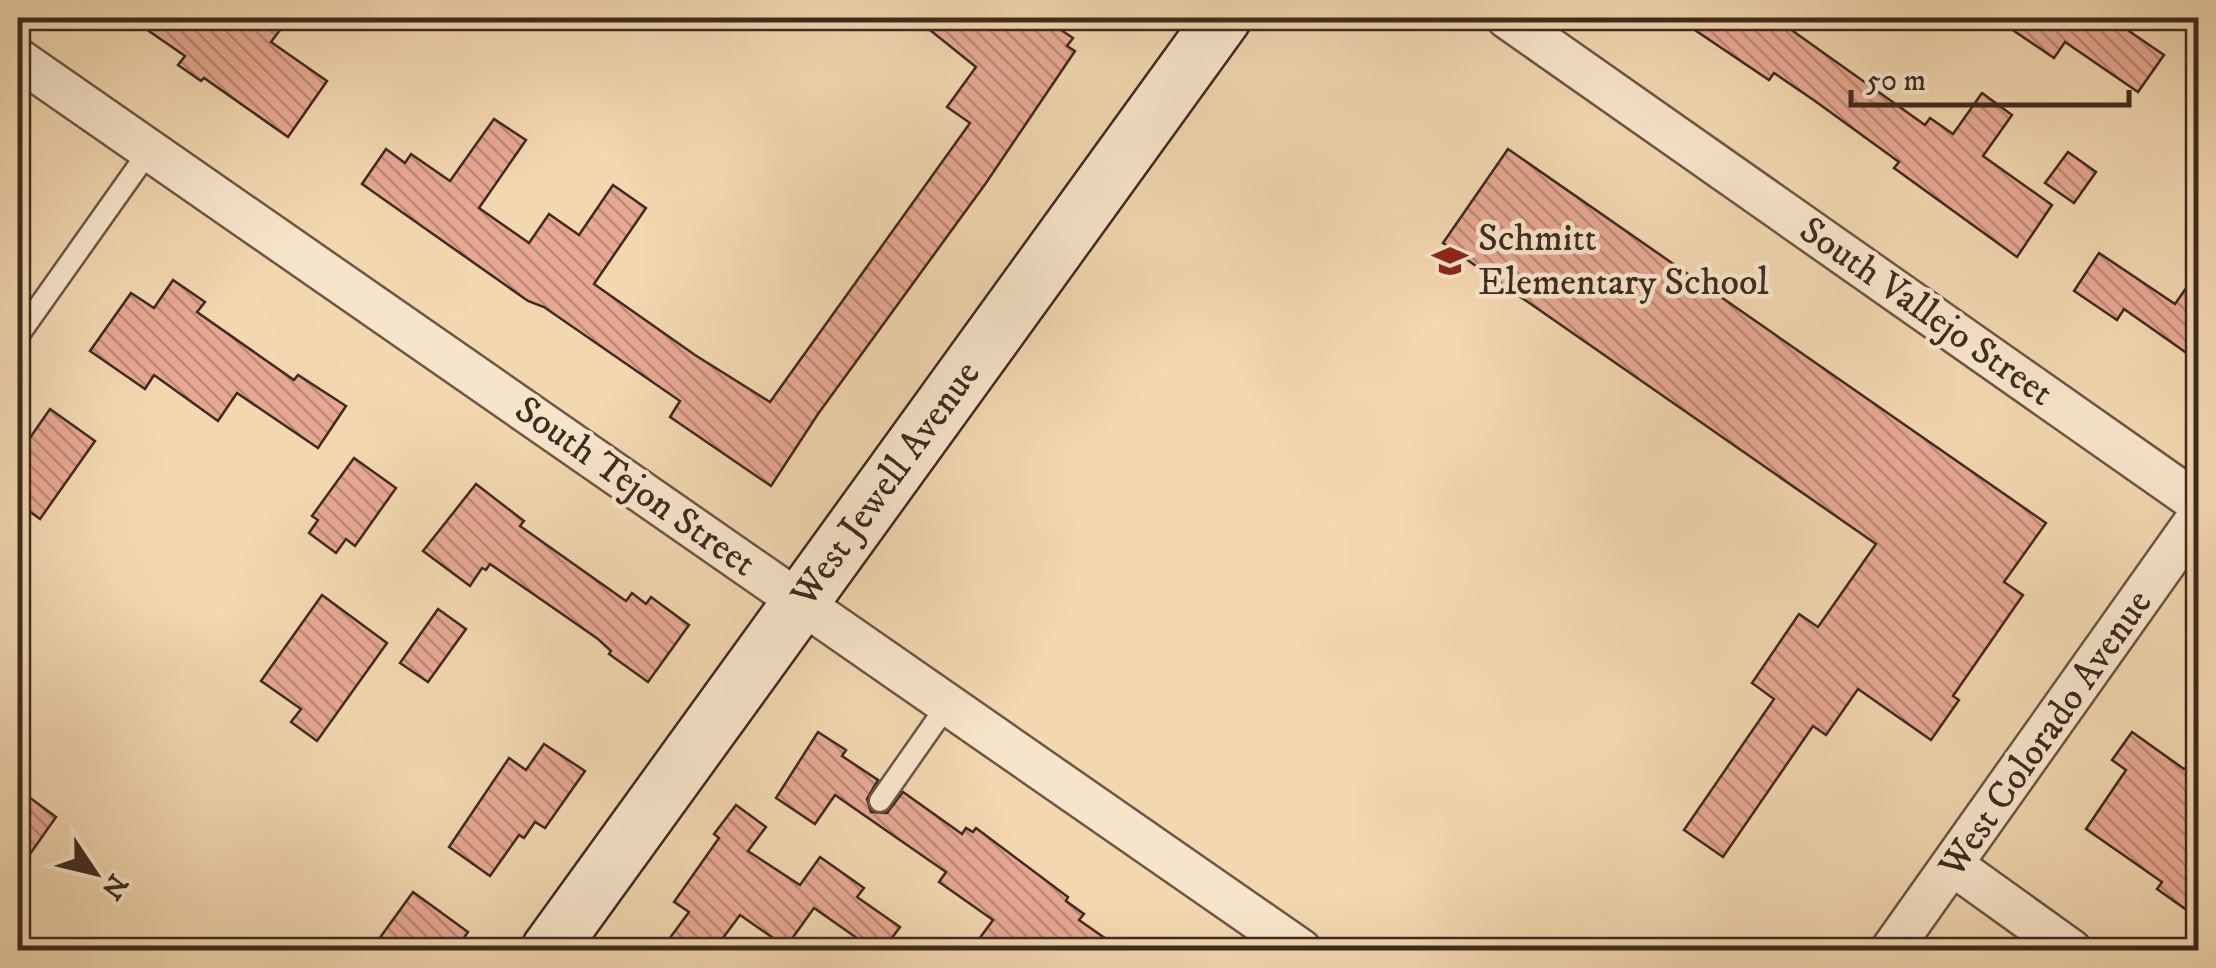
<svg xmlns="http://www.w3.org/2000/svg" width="2216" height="968" font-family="'IM FELL DW Pica',serif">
<defs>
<pattern id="building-back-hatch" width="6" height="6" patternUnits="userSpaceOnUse" patternTransform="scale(2.5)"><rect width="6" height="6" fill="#e7a892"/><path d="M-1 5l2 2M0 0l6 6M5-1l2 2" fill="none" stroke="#bd8977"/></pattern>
</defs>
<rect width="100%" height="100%" fill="#f2d7af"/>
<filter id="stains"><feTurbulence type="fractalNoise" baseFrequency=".002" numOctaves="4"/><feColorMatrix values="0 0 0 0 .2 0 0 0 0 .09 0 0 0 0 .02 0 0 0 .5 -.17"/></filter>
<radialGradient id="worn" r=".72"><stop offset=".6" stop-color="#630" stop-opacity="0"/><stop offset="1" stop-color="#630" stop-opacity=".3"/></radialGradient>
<g fill="url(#building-back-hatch)" stroke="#3e2a21" stroke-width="2.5">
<path d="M130,18H289L271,42L327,81L288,137L204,78L201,81L178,65L185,56Z"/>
<path d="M915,18H1070L1061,30L1073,38L1067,46L1075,51L986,183L818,414L771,486L670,417L680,401L544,307L528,301L362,184L386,149L405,163L411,154L450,181L494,119L526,140L479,208L529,243L549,214L579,235L613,185L646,208L594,284L695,355L770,402L970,123L947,107L976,67Z"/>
<path d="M1677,18H1797L1790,29L1925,125L1930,118L1953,134L1982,93L2012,115L1983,156L2052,205L2017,257L1894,168L1899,162L1815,101L1774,73L1769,80Z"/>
<path d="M1995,18H2110L2164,55L2138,92L2065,42L2054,58Z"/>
<path d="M1508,149L2046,523L2004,582L2023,595L1953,696L1959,700L1931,740L1858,689L1826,735L1813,726L1723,857L1684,830L1774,699L1752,683L1799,614L1818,627L1876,544L1443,243Z"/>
<path d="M2068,152L2096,172L2074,203L2045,183Z"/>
<path d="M2099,253L2175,304L2198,271V361L2124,309L2117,320L2074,291Z"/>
<path d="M173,280L205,302L197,312L294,380L298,375L346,406L318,448L237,393L218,421L154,375L145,389L90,351L131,293L154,308Z"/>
<path d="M50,409L95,441L40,519L18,503V455Z"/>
<path d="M354,458L396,488L355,546L346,539L336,553L309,533L318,520L312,516Z"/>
<path d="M476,484L524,521L520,526L626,601L632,593L646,604L651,597L689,625L648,682L609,654L611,651L598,639L490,564L486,570L482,568L470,586L423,551Z"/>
<path d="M322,595L387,643L317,741L291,722L301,709L261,681Z"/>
<path d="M438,609L466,629L428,682L400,663Z"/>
<path d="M818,732L846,750L842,756L878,780L867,799L871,812L887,813L903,792L962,834L966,828L973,832L976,828L1068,897L1066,901L1084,914L1079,920L1122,950H971L993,920L939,882L946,872L835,795L815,824L776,798Z"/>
<path d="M2132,732L2184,769L2198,761V918L2157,889L2162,882L2086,829L2126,770L2112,760Z"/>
<path d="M544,744L585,771L545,828L535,822L524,838L519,835L490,876L449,847L509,758L526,770Z"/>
<path d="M18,789L56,817L18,871Z"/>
<path d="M736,805L766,827L748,851L800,885L820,857L864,888L857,897L900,927L883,950H874L814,908L786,947L740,915L714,950H661L689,912L674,902L719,838L714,834Z"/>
<path d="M413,892L468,932L455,950H371Z"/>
</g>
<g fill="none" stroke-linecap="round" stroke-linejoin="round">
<defs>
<g id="lane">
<path d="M18,336L149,151"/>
<path d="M880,801L948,704"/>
</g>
<g id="street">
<path d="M1507,18L2198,503"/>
<path d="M18,59L1301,950"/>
<path d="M1954,866L2071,950"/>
<path d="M1891,950L2198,517"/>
</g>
<path id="secondary" d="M549,950L1223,18"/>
</defs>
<use href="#lane" stroke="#6b5544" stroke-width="25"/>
<use href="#street" stroke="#6b5544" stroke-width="45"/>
<use href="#secondary" stroke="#3e2a21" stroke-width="60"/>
<use href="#lane" stroke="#f7e5cb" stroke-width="20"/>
<use href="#street" stroke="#f7e5cb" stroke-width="40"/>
<use href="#secondary" stroke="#f7e5cb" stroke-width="55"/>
</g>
<defs>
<symbol id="school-bare" viewBox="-9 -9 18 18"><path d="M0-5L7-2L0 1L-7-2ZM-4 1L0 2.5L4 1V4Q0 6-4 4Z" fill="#8f2418" stroke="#f7e5cb" stroke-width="2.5" paint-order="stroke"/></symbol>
</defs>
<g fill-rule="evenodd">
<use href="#school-bare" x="1425" y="236" width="50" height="50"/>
</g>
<g text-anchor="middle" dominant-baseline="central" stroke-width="9" stroke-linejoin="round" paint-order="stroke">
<g font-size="38" fill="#3e2a21" stroke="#f7e5cb" text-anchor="start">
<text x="1478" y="239">Schmitt<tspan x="1478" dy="44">Elementary School</tspan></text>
</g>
<g font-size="38" fill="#3e2a21" stroke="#f7e5cb">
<text transform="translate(1926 312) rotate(35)">South Vallejo Street</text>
<text transform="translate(886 484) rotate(-54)">West Jewell Avenue</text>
<text transform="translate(635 487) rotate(35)">South Tejon Street</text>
<text transform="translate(2046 734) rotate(-55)">West Colorado Avenue</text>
</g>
</g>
<rect width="2216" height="968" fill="none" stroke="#f2d7af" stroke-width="60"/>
<rect x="20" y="20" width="2176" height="928" fill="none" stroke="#3e2a21" stroke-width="5"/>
<rect x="30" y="30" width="2156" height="908" fill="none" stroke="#3e2a21" stroke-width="2.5"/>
<g transform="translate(95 873) rotate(125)" stroke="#f7e5cb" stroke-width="8" paint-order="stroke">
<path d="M0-8L18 38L0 25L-18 38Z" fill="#3e2a21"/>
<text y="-15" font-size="28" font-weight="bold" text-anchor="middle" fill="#3e2a21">N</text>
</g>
<path d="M1851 90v15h278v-15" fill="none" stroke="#3e2a21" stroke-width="5"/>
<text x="1866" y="90" font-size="30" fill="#3e2a21" stroke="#f7e5cb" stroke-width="8" paint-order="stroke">50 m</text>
<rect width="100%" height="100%" filter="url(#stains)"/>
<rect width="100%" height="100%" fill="url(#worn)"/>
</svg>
